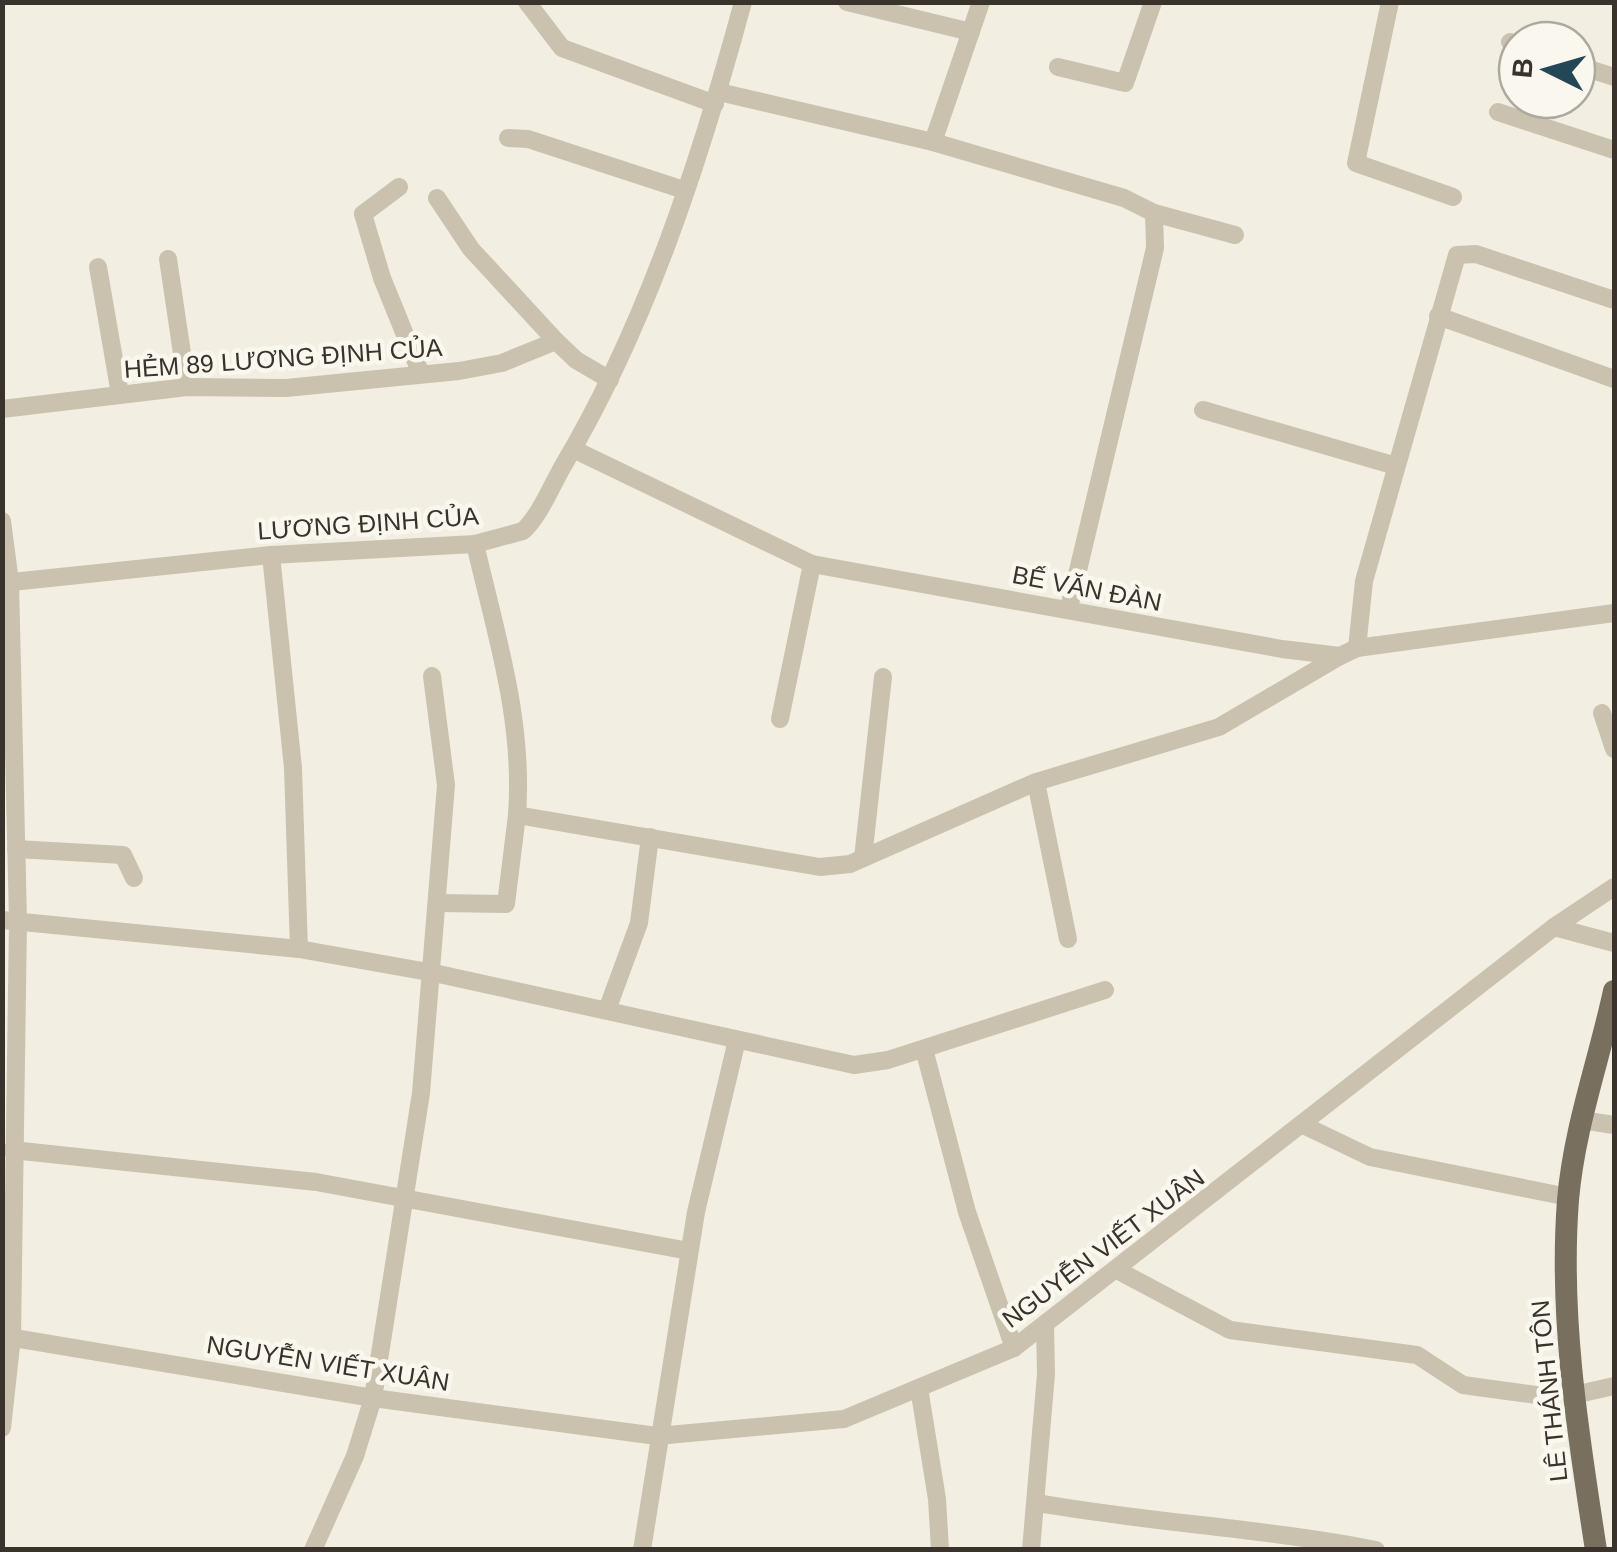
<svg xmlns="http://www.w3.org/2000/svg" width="1617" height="1552" font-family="Helvetica,sans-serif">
<rect width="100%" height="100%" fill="#f2efe2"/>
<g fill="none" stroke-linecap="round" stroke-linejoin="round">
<g stroke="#cac2ae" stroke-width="18">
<path d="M527,2L562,48L715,104"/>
<path d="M847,2L971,32"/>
<path d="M1390,2L1356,163L1453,197"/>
<path d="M1510,42L1517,45"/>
<path d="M1577,65L1614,77"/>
<path d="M1058,67L1125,83L1153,2"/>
<path d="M719,92L933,142L1124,198L1154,213L1155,248L1069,608"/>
<path d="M1498,112L1614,150"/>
<path d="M508,138L528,139L684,190"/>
<path d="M933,142L981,2"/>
<path d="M399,187L363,214L382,278L421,374"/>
<path d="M437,198L471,249L556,341"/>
<path d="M1154,213L1235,235"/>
<path d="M168,259L187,387"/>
<path d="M98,267L120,394"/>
<path d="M1438,316L1614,379"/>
<path d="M2,409L187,387L286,388L459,371L502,363L556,341L576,360L610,380"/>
<path d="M1203,410L1396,466"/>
<path d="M573,449L812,564L1282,649L1340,656L1357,648L1614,613"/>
<path d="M2,521L10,582L18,921L12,1337L2,1428"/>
<path d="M475,544C496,635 524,720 517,815L820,867L850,864L1036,782L1219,727L1340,656"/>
<path d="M271,555L293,768L299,949"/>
<path d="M2,583L271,555L475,544L523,531C540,515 551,487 563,466C647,324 700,161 743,2"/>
<path d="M1357,648L1364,581L1457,255L1476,254L1614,300"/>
<path d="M1602,713L1614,749"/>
<path d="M780,719L812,564"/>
<path d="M1036,782L1068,939"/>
<path d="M16,849L123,855L134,878"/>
<path d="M863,858L883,677"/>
<path d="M439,903L506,904L517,815"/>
<path d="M2,920L299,949L434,973L854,1065L888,1060L1105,990"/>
<path d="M1554,927L1614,943"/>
<path d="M607,1010L639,923L650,837"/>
<path d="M924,1049L967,1212L1014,1348"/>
<path d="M1581,1120L1614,1125"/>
<path d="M1303,1125L1370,1157L1568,1197"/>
<path d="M12,1150L316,1182L689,1251"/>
<path d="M1117,1270L1230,1330L1417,1355L1463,1385L1544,1396"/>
<path d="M2,1336L373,1398L657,1436L844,1419L1014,1348L1554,927L1614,887"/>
<path d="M919,1388L937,1499L940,1550"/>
<path d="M1574,1395L1614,1386"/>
<path d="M1038,1503C1150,1523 1264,1528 1376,1550"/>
<path d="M313,1550L355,1456L373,1398L421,1093L446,785L432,676"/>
<path d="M642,1550L696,1212L737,1040"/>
<path d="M1031,1550L1046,1374L1045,1324"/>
</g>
<path stroke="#796f5f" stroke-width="22" d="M1596,1550C1578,1433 1559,1318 1568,1200C1574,1128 1599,1061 1614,991"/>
</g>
<g text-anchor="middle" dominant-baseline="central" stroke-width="9" stroke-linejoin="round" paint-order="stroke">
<g font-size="25" fill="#39332c" stroke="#faf7ee">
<text transform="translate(283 358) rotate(-4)">HẺM 89 LƯƠNG ĐỊNH CỦA</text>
<text transform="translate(368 523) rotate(-4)">LƯƠNG ĐỊNH CỦA</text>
<text transform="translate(1087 588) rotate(11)">BẾ VĂN ĐÀN</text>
<text transform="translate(1103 1248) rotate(-37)">NGUYỄN VIẾT XUÂN</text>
<text transform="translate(328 1363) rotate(9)">NGUYỄN VIẾT XUÂN</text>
<text transform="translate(1549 1391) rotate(-96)">LÊ THÁNH TÔN</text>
</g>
</g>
<rect width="1617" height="1552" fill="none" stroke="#39332c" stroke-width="10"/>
<g transform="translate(1547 70) rotate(275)"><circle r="48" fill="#faf7ee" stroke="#ada9a0" stroke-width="2.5"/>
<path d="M0-8L18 38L0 25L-18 38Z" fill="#244758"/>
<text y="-15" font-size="28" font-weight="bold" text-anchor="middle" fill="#39332c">B</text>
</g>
</svg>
